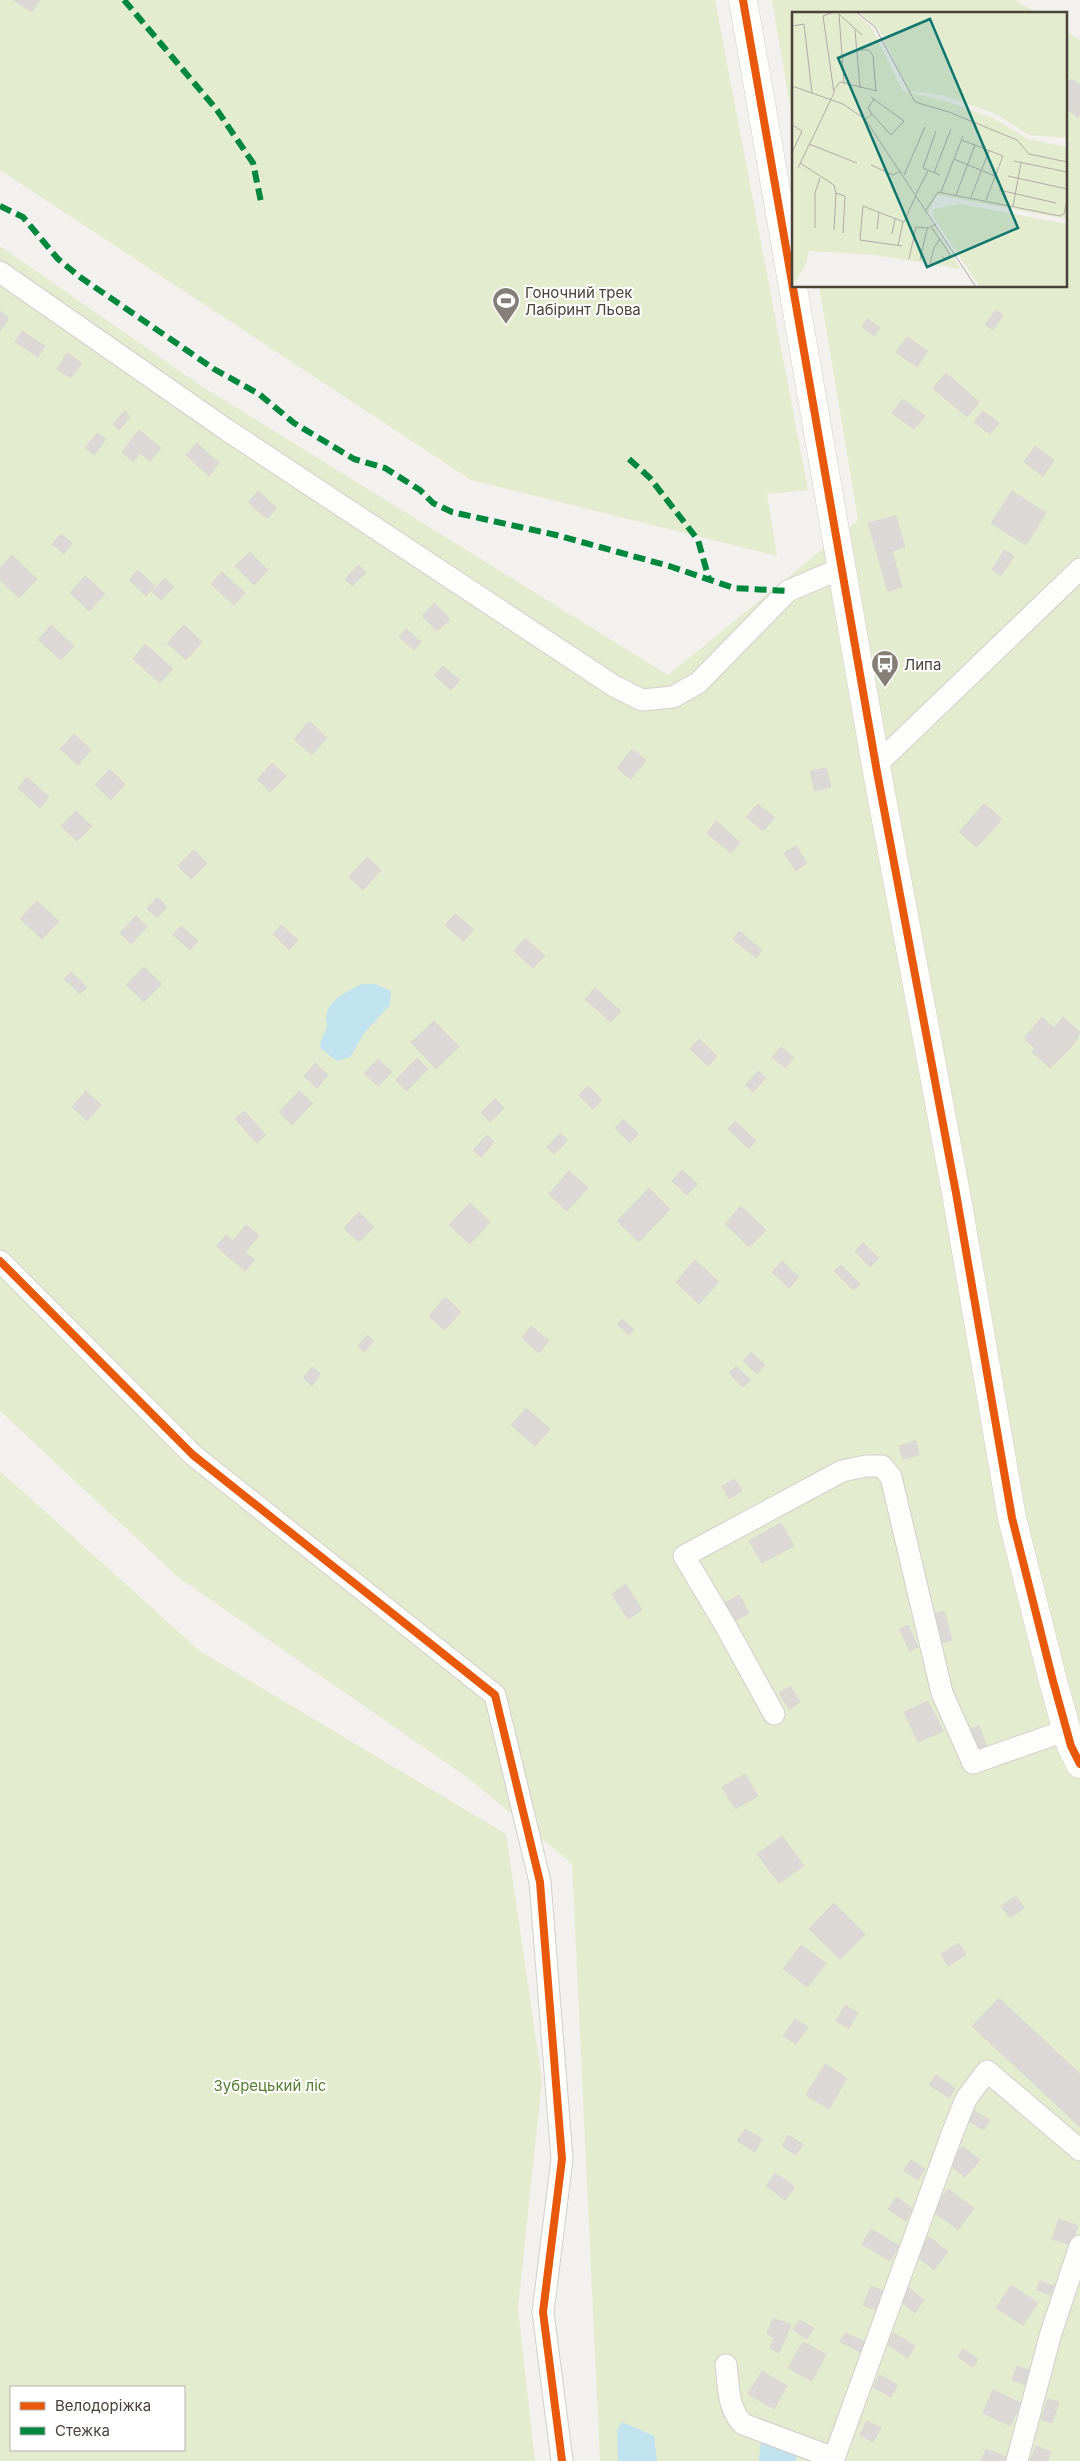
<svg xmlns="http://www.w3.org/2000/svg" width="1080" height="2461" font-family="Inter,sans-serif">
<rect width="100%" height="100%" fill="#f3f1ee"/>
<g fill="#e4eccf" fill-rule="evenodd">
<path d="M0,0H715L808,490L767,494L777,556L471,480L0,170Z"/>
<path d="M772,0H1016L1038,14H794V130Z"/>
<path d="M1066,31L1080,40V2461H600L572,1864L468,1778L178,1577L0,1411V246L200,385L668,675L858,520L819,286H1066Z"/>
<path d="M0,1471L200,1651L506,1834L542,2080L518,2308L535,2461H0ZM184,2387V2450H11V2387Z"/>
</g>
<g fill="#c1e2ef">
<path d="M362,984H375L391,991L390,1005L365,1032L350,1057L337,1061L320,1048C320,1039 325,1034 327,1026C328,1020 325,1023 326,1018C327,1000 348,991 362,984Z"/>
<path d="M622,2422L654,2436L657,2461H618L617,2430Z"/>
<path d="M761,2439L797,2449L796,2461H759Z"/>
</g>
<g fill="#dbd8d5" stroke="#dbd8d4">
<path d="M13,0H40L32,12Z"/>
<path d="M1071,79L1080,85L1079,118L1066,109V85Z"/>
<path d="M996,310L1003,315L993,330L985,325Z"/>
<path d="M0,311L9,318L0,331Z"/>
<path d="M867,319L880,328L874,336L862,327Z"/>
<path d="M22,331L45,346L38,357L15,342Z"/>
<path d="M907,337L928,351L917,367L896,352Z"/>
<path d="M67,353L82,363L71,378L57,369Z"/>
<path d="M946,373L979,402L967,417L933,388Z"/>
<path d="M903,399L925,416L914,429L892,413Z"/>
<path d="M125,411L130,417L119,430L113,424Z"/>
<path d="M983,411L999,423L990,434L974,422Z"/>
<path d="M139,430L161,448L150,461L140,453L133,462L122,452Z"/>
<path d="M97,433L106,439L94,455L85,448Z"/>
<path d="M197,443L219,463L209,476L186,455Z"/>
<path d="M1035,446L1054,460L1043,476L1024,462Z"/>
<path d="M258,491L277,508L267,519L248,502Z"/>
<path d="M1012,491L1046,513L1026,545L991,523Z"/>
<path d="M896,516L905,547L892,551L902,587L888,591L868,523Z"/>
<path d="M61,534L72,543L64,554L52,544Z"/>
<path d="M1004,550L1014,556L1001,576L992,570Z"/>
<path d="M250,552L268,570L254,585L235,566Z"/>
<path d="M12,555L37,579L19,598L0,580V568Z"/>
<path d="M359,565L366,573L352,586L345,579Z"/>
<path d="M138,570L155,586L146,596L129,580Z"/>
<path d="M222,572L245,593L234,605L211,584Z"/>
<path d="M85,576L105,594L89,611L70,593Z"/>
<path d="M165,578L174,587L161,600L152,592Z"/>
<path d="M434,603L450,619L437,631L422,616Z"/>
<path d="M51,625L74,646L61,660L38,640Z"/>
<path d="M184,625L202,642L186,660L167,643Z"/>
<path d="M406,629L421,642L414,650L399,637Z"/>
<path d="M145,644L173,669L160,683L133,659Z"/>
<path d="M443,666L460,680L451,690L434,675Z"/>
<path d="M309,721L327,738L312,755L294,739Z"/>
<path d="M74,734L91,750L78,765L60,749Z"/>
<path d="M632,749L646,760L631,779L617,768Z"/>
<path d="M272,763L286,776L270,792L257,779Z"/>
<path d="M826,768L831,787L815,791L810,771Z"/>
<path d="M110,769L125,784L111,800L95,785Z"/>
<path d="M27,777L49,797L40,808L18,788Z"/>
<path d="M758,804L775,818L763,831L746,817Z"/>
<path d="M984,804L1002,819L977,847L959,832Z"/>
<path d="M76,811L92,826L77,841L61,826Z"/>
<path d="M716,821L740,842L731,853L707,833Z"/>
<path d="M796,846L807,863L796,871L784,853Z"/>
<path d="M194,850L207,863L191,879L178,866Z"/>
<path d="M367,857L381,870L363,890L349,877Z"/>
<path d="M157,897L167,907L157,918L147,909Z"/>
<path d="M37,901L59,921L42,939L20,919Z"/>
<path d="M455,914L474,930L463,941L445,925Z"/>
<path d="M136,916L147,927L131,944L120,933Z"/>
<path d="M281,925L298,940L289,950L273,934Z"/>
<path d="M181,926L198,941L190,950L173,935Z"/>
<path d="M739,931L762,950L756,958L733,939Z"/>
<path d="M525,938L545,956L533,968L514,951Z"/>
<path d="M144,967L162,984L144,1002L126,985Z"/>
<path d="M71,972L87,987L80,994L64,979Z"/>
<path d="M595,988L621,1011L611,1022L585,999Z"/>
<path d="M1042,1017L1054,1028L1063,1017L1080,1032L1074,1044L1050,1068L1032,1052L1035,1048L1024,1038Z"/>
<path d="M434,1021L459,1047L436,1069L411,1042Z"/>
<path d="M699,1039L717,1056L708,1066L690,1049Z"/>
<path d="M781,1047L794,1057L785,1068L772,1057Z"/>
<path d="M417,1058L428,1069L407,1091L396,1080Z"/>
<path d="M378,1059L392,1072L378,1086L364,1073Z"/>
<path d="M315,1063L328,1075L317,1088L304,1076Z"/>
<path d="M758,1071L766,1078L753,1092L745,1085Z"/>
<path d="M588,1086L602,1100L593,1109L579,1095Z"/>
<path d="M86,1091L101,1105L87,1121L72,1107Z"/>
<path d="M299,1091L313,1103L292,1125L279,1112Z"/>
<path d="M495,1099L504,1108L490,1122L481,1113Z"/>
<path d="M244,1111L266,1135L257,1143L235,1119Z"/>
<path d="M623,1119L639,1134L630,1143L615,1128Z"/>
<path d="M735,1121L756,1141L749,1149L728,1129Z"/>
<path d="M560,1133L568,1140L554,1154L547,1147Z"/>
<path d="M487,1135L494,1142L481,1157L473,1150Z"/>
<path d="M682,1170L698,1184L687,1195L672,1181Z"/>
<path d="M569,1171L588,1188L567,1211L549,1194Z"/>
<path d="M649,1188L670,1209L639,1242L617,1221Z"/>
<path d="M470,1203L490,1222L470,1244L449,1225Z"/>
<path d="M741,1206L766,1230L749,1247L725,1224Z"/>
<path d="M359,1212L374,1227L359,1242L344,1228Z"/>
<path d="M246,1225L259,1236L245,1252L255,1260L245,1271L216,1246L226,1235L233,1241Z"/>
<path d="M863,1243L879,1258L870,1267L855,1251Z"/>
<path d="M695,1260L719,1282L699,1304L676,1282Z"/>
<path d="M782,1261L799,1277L789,1288L772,1272Z"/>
<path d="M841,1265L860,1284L853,1290L834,1271Z"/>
<path d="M445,1297L461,1312L444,1330L429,1316Z"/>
<path d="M622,1319L634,1329L629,1335L617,1325Z"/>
<path d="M531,1326L549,1341L539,1353L522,1338Z"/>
<path d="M367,1335L374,1341L364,1352L358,1346Z"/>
<path d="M751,1352L765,1365L757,1374L743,1361Z"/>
<path d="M736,1366L751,1380L743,1387L729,1373Z"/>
<path d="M312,1367L321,1374L312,1386L303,1378Z"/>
<path d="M526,1408L550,1429L535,1446L511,1425Z"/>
<path d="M916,1441L919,1455L903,1459L899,1446Z"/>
<path d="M735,1479L742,1491L729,1499L722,1486Z"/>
<path d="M781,1523L794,1546L762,1563L749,1541Z"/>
<path d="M626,1584L642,1610L628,1619L612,1594Z"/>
<path d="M739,1595L749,1613L731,1623L721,1605Z"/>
<path d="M944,1611L952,1640L941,1643L932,1615Z"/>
<path d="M908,1625L918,1647L910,1651L899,1629Z"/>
<path d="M790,1686L800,1702L789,1709L779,1693Z"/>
<path d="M928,1701L943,1731L918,1742L904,1712Z"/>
<path d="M979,1726L987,1747L976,1750L969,1729Z"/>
<path d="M745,1774L758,1796L735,1809L722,1787Z"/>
<path d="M782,1836L804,1866L779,1883L757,1854Z"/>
<path d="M1016,1896L1024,1908L1010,1918L1001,1906Z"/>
<path d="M834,1903L865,1934L840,1959L809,1929Z"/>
<path d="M959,1943L966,1955L948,1966L941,1954Z"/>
<path d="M801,1945L826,1963L808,1987L783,1969Z"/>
<path d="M999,1998L1080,2074V2127L972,2026Z"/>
<path d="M845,2005L858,2013L849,2028L836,2021Z"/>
<path d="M795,2019L808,2027L796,2044L783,2036Z"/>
<path d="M825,2064L847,2078L829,2109L806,2095Z"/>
<path d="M936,2075L955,2088L949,2098L929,2085Z"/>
<path d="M972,2110L990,2120L984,2130L966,2120Z"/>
<path d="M745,2129L762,2139L755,2152L737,2141Z"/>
<path d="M788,2135L803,2144L796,2155L782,2146Z"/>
<path d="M963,2146L980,2160L965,2177L949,2164Z"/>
<path d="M911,2160L925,2169L918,2180L903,2170Z"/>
<path d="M775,2173L795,2187L785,2200L766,2186Z"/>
<path d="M948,2189L974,2208L958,2230L933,2211Z"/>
<path d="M896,2197L913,2209L905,2221L888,2209Z"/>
<path d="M1059,2219L1078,2226L1071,2245L1052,2239Z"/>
<path d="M871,2229L899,2246L890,2261L862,2244Z"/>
<path d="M929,2237L948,2252L934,2270L915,2255Z"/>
<path d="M1040,2281L1054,2286L1050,2295L1037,2290Z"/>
<path d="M1011,2285L1038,2303L1023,2325L996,2308Z"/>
<path d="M871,2286L883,2291L876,2310L863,2305Z"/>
<path d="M909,2288L924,2300L915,2313L900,2301Z"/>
<path d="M773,2318L781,2321L775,2338L767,2334Z"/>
<path d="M800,2320L814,2328L807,2339L793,2330Z"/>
<path d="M781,2321L791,2325L779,2353L770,2348Z"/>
<path d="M845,2333L866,2342L861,2352L840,2342Z"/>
<path d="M894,2333L915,2346L908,2358L887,2344Z"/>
<path d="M803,2342L826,2354L812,2381L788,2368Z"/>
<path d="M963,2349L978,2359L973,2367L958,2357Z"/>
<path d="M1017,2366L1031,2371L1026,2385L1012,2380Z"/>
<path d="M762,2371L787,2386L774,2409L748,2394Z"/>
<path d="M880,2375L897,2385L891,2397L873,2387Z"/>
<path d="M993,2390L1021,2403L1010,2426L983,2413Z"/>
<path d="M1048,2399L1059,2402L1052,2423L1041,2419Z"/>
<path d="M867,2421L881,2428L873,2442L860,2435Z"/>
<path d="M1036,2446L1051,2452L1047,2461H1030Z"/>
<path d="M986,2449L1006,2457L1005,2461H981Z"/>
</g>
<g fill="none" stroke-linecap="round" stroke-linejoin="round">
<defs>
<g id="minor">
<path d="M0,272L227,430L614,686L642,700L673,697L698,683L788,591L842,568"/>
<path d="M876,765L1080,569"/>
<path d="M0,1261L193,1455L495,1695L540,1882L562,2159L543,2312L562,2461"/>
<path d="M774,1714L725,1625L684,1556L842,1471L866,1466H882L891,1477L942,1693L973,1763L1067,1730"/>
<path d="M726,2365C729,2386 727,2408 743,2424L834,2458"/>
<path d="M833,2461L952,2134L966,2099L987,2071L1080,2150"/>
<path d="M1017,2461L1051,2333L1080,2246"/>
</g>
<path id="tertiary" d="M743,0L877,772L956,1193L1012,1518L1053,1681L1071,1746L1080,1764"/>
</defs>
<use href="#minor" stroke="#d1cfcb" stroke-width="23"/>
<use href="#tertiary" stroke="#d1cfcb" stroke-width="29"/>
<use href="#minor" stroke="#fdfdfc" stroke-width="21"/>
<use href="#tertiary" stroke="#fdfdfc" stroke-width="28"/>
<g stroke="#00873e" stroke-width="6" stroke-dasharray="12 6" stroke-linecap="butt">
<path d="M124,0L217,110L253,163L261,202"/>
<path d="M0,206L23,217L58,259L80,277L214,369L259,394L294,423L354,459L385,468L420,490L433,503L452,512L556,535L669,566L734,588L788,591"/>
<path d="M629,459L650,478L698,540L709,579"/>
</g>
<defs>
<g id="cycleway">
<path d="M743,0L877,772L956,1193L1012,1518L1053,1681L1071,1746L1080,1764"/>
<path d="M0,1261L193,1455L495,1695L540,1882L562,2159L543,2312L562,2461"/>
</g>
</defs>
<use href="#cycleway" stroke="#fff" stroke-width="11"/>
<use href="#cycleway" stroke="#e8590c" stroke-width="8"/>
</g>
<defs>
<symbol id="stadium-pin" viewBox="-11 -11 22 30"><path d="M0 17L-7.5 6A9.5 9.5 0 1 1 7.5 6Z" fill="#857f78" stroke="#fff"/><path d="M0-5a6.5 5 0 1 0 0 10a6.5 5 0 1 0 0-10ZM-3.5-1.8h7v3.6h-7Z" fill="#fff"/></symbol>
<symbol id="bus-pin" viewBox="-11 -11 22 30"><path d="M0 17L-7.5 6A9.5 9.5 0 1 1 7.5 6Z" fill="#857f78" stroke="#fff"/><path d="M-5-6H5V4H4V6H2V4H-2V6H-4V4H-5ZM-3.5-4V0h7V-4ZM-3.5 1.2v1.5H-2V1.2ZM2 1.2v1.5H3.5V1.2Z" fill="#fff"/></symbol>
</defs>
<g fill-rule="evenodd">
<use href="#stadium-pin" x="490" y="285" width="32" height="43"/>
<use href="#bus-pin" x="869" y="648" width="32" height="43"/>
</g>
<g text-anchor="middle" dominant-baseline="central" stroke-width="4" stroke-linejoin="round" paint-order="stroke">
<g font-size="15" fill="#4a4139" stroke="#fff" text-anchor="start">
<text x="525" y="292">Гоночний трек<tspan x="525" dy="17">Лабіринт Льова</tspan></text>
<text x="904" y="664">Липа</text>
</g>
<g font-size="15" fill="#557b2d" stroke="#fff">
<text x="270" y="2085">Зубрецький ліс</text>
</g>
</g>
<g transform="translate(792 12)">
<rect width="275" height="275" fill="#f3f1ee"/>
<path d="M0,0H62L80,16L111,79L154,89L201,106L236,127L275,135L274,207L145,183L135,203L169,257L83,243L17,239L14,252L0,275ZM65,0H275V126L237,123L204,102L150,83L117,79L87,17ZM169,192L275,212V275H188L140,203L143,202L140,197Z" fill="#e4eccf"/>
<path fill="none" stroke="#afaba6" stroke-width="1" d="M64,0L83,15L123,90L157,100L225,128L237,142L275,150M47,2L52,71M47,2L70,23M0,14L12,12L20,81M63,18L68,76M67,38H77L81,44L84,79M0,74L51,92L73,107L184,275M42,78L48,70L85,79M80,102L76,96L82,87M73,108L80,102L99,123L112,109L79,85M0,113L10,119L0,141M144,119L131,156L148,163M170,128L211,144L194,188M17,132L65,151M162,147L203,164M222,149L275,160M8,151L42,173L44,181L53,184L51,221M79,153L101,163L109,159M6,156L42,81L31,4L42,0M142,161L159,117M112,163L133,115M216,164L275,177M207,178L264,191M149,180L171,124M124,182L136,159M164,183L183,133M179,185L197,139M221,194L229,151M134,198L146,180L268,204L272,202L275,188M23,216V181L28,166M140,216L158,242L154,247L150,245M85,217L87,200M42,218L44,181M100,222L103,207M106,233L111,210M110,234L68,228L71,194L112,210L124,183M117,247L124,215L136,216M128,248L135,217L144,212M138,252L142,236L148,227"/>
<path fill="#0f766e" fill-opacity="0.15" stroke="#0f766e" stroke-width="2.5" d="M138,7L226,216L135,255L46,46Z"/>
<rect width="275" height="275" fill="none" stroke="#4a4139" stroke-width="2.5"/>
</g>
<rect x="10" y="2386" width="175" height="65" fill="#ffffff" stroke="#b7b3b0"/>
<rect x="20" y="2402" width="25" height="8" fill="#e8590c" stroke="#b7b3b0"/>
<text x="55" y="2411" font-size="15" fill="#4a4139">Велодоріжка</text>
<rect x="20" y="2427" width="25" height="8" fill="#00873e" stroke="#b7b3b0"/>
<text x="55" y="2436" font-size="15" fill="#4a4139">Стежка</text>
</svg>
